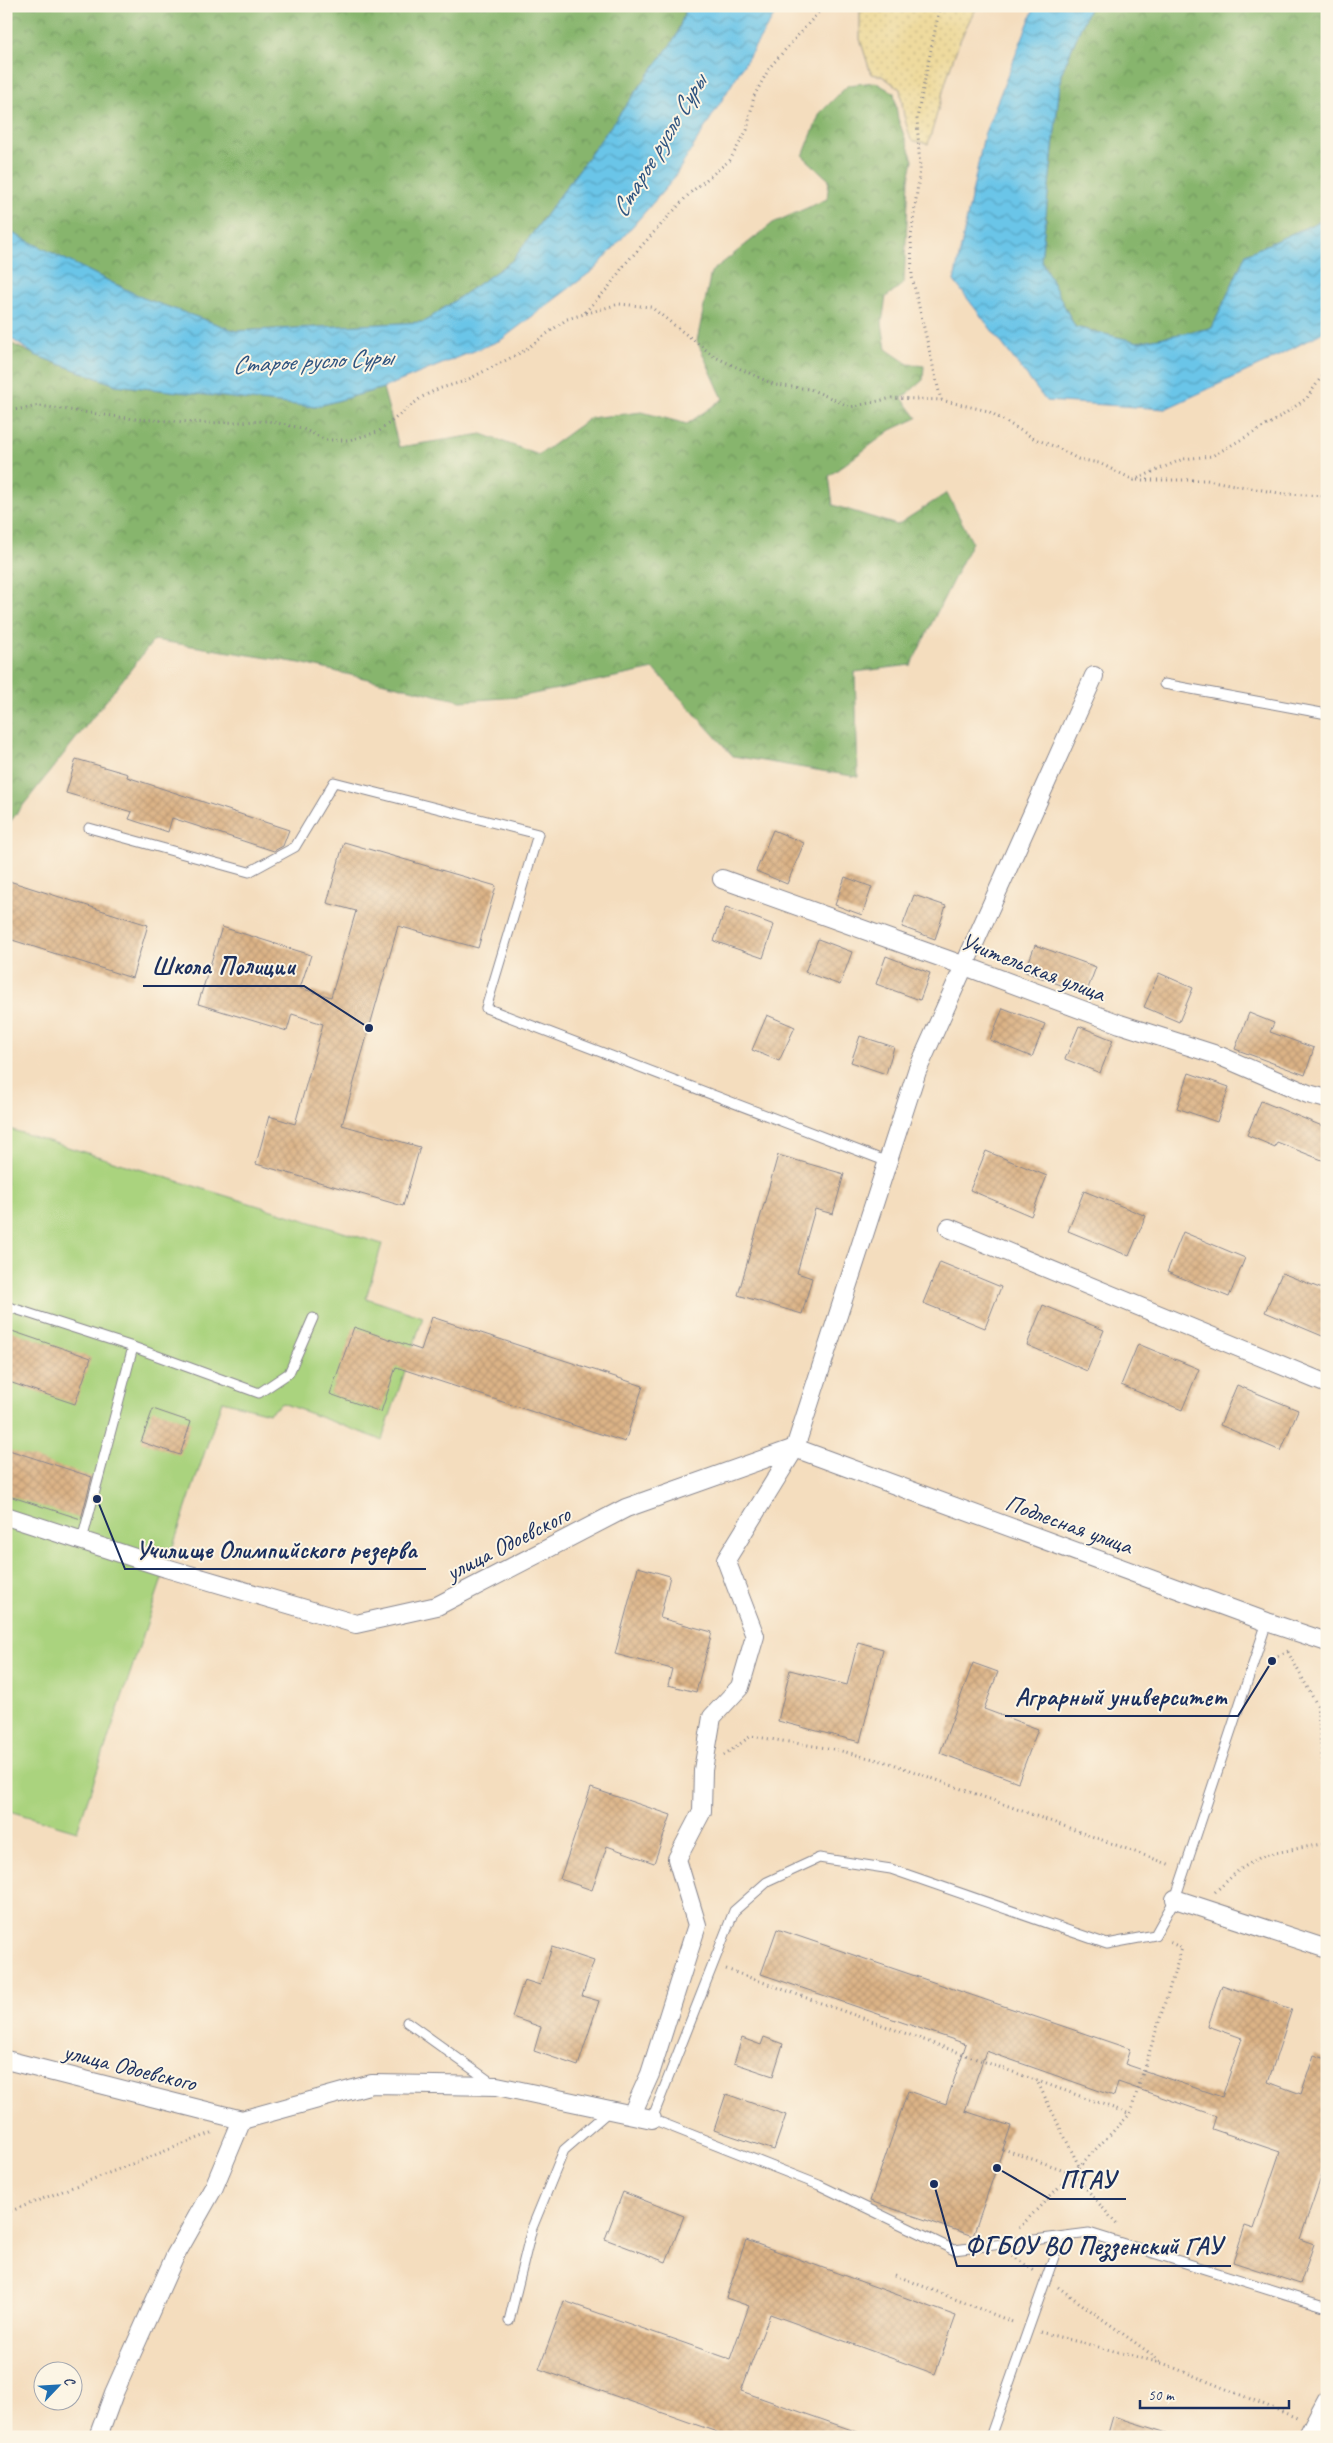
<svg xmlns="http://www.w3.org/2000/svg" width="1333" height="2443" font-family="Caveat,sans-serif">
<defs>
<pattern id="forest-crowns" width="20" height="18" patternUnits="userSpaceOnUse" patternTransform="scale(1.25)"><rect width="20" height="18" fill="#87b56d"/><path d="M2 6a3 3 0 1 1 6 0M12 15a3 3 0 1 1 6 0" fill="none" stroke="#6e945d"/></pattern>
<pattern id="sand-dots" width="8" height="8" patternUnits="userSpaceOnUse" patternTransform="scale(1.25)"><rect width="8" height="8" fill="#eeda9e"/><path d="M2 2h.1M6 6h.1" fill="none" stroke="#ccbb8a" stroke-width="1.8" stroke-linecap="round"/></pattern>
<pattern id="water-waves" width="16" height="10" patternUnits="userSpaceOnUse" patternTransform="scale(1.25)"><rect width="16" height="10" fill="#6ac5e8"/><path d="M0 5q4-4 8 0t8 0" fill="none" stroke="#56a0bf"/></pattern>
<pattern id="building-cross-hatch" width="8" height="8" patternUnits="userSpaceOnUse" patternTransform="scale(1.25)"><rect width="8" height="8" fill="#dcb386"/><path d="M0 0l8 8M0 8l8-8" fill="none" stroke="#bc9a76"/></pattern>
</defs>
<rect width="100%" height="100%" fill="#fcf5e5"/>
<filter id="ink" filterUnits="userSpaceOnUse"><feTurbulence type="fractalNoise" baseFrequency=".02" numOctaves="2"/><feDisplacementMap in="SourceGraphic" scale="10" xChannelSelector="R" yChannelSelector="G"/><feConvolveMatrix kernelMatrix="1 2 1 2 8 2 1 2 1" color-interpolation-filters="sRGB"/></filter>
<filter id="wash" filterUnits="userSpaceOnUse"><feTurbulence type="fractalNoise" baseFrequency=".0096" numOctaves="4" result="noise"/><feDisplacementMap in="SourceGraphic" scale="20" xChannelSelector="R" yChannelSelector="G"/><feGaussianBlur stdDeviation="1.12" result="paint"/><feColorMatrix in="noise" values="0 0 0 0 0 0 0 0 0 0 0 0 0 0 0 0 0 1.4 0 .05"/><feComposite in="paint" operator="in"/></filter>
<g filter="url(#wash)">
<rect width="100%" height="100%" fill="#f4ddbe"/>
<g fill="url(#forest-crowns)" stroke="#517266">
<path d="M6,6H687L676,37L513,260L424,322L236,331L143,298L6,230Z"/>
<path d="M1090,6H1327V218L1246,254L1212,328L1138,342L1075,327L1041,260L1061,74Z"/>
<path d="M875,82L894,93L898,119L913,160L909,179L904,283L886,297L882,323L886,349L908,364L924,366L923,380L902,398L917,418L891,430L829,476L833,505L897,525L947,493L972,542L911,665L855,672L858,777L733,756L654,669L519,697L461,701L300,663L154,640L6,827V341L35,355L116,385L315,407L383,388L399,447L482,434L539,455L590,418L642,412L687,424L723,399L697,341L711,272L773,223L827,199L829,180L803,156L820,113L848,85Z"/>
</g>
<path fill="url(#sand-dots)" stroke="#84847e" d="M860,6H978C951,48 943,97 928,144L911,140L904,116L900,89L882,76L871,74L860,39Z"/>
<path fill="#aad37e" stroke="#62816e" d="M6,1128L382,1244L366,1298L423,1317L382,1440L282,1403L269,1413L222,1401L77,1831L6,1810Z"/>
<g fill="url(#water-waves)" stroke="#427aa3">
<path d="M687,6H780L672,181L596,268L501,340L383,388L315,407L116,385L35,355L6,335V230L143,298L236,331L424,322L513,260L676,37Z"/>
<path d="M1035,6H1090L1061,74L1041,260L1075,327L1138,342L1212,328L1246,254L1327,218V330L1269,361L1165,409L1046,401L954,281L984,135Z"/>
</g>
<g id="blocks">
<g fill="url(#building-cross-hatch)">
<path d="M76,759L128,774L127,777L289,830L283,846L274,851L172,818L168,832L129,819L132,812L66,793Z"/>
<path d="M773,830L804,843L787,884L756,871Z"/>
<path d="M344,842L496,886L478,948L398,926L342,1125L420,1147L403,1206L256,1164L269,1116L295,1124L323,1024L292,1014L287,1031L198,1004L222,927L311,955L300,988L331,997L356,911L327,903Z"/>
<path d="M845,877L872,887L862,915L835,905Z"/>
<path d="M6,880L148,925L132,978L6,938Z"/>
<path d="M914,895L946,906L935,939L902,927Z"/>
<path d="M726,907L774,925L763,958L714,941Z"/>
<path d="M818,939L852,952L840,985L805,972Z"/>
<path d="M1035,945L1096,967L1086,994L1025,972Z"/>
<path d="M886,956L930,973L920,1000L876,984Z"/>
<path d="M1159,973L1193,988L1179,1022L1144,1007Z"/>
<path d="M1003,1008L1045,1024L1032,1057L990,1040Z"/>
<path d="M1249,1013L1274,1023L1270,1032L1314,1048L1305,1075L1235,1049Z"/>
<path d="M767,1015L795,1027L779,1061L752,1050Z"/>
<path d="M1079,1026L1113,1040L1100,1073L1065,1059Z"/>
<path d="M860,1036L894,1047L886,1074L851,1062Z"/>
<path d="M1189,1073L1229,1087L1217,1122L1177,1108Z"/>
<path d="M1261,1101L1327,1128V1162L1277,1142L1275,1147L1247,1135Z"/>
<path d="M986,1151L1047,1176L1031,1216L970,1190Z"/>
<path d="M778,1155L844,1174L833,1214L815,1209L797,1273L812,1278L802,1314L738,1295Z"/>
<path d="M1084,1191L1146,1216L1129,1256L1068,1231Z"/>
<path d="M1183,1232L1245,1258L1229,1297L1167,1272Z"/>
<path d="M940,1262L1001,1287L985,1328L923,1303Z"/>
<path d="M1282,1273L1327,1291V1338L1265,1312Z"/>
<path d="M1043,1305L1104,1330L1087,1371L1027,1345Z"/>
<path d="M432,1317L643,1386L625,1442L396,1367L381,1412L330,1394L354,1327L421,1350Z"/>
<path d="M6,1329L91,1358L75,1404L6,1381Z"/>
<path d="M1138,1344L1199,1369L1182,1410L1121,1385Z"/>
<path d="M1237,1385L1298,1410L1281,1451L1220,1425Z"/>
<path d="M153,1409L191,1422L180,1455L141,1442Z"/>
<path d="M6,1449L92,1477L81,1519L6,1495Z"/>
<path d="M638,1567L670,1576L660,1618L712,1632L696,1692L668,1685L672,1669L615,1654Z"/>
<path d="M858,1642L883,1649L860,1742L778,1721L790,1670L847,1685Z"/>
<path d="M973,1663L998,1672L984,1709L1038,1729L1018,1782L940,1753Z"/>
<path d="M591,1788L671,1815L654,1863L607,1846L592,1890L560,1879Z"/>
<path d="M777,1929L1130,2049L1125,2064L1222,2097L1242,2038L1208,2026L1222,1985L1292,2009L1268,2082L1301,2094L1314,2055L1327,2059V2160L1300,2239L1314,2244L1300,2284L1233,2262L1245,2226L1254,2229L1280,2152L1212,2129L1216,2116L1118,2082L1114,2096L986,2051L965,2111L1011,2126L973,2236L870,2201L908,2091L946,2104L966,2044L761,1974Z"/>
<path d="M552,1947L594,1961L582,1996L599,2001L578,2066L534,2051L541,2027L512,2017L524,1980L540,1985Z"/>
<path d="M764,2037L783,2044L773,2076L734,2063L742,2038L761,2045Z"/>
<path d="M726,2094L786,2115L774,2150L714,2130Z"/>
<path d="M623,2192L684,2216L666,2262L605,2239Z"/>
<path d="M746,2240L956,2316L935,2374L770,2314L741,2391L863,2434V2437H731L539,2369L564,2301L730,2359L749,2306L726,2298Z"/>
<path d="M1113,2416L1167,2433L1166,2437H1107Z"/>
</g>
</g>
</g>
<g filter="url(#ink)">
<use href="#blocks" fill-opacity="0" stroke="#88868e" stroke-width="1"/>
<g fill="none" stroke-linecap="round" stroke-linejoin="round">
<defs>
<g id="service">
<path d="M1164,684L1327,714"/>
<path d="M89,828L249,872L295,847L334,782L538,834L486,1008L888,1162"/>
<path d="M6,1306L133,1347L82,1540"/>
<path d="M133,1347L259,1393L289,1373L313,1318"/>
<path d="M1267,1622L1175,1899L1155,1935L1107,1944L891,1869L819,1858L767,1882L734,1911L652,2119L819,2185L954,2250L1089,2233L1327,2307"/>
<path d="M407,2022L492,2083"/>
<path d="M509,2321L532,2228L564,2150L609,2111"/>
<path d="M990,2437L1061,2237"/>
</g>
<g id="minor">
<path d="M722,879L965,966L1120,1024L1220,1056L1308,1094L1327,1099"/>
<path d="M949,1228L1327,1384"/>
<path d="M795,1448L1267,1622L1327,1642"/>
<path d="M6,1516L166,1568L356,1624L437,1606L626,1508L795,1448"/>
<path d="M1175,1899L1327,1949"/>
<path d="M6,2060L242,2120L372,2084L497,2086L652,2119"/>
<path d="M632,2114L650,2074L697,1925L677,1859L702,1811L703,1770L712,1717L740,1687L755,1636L726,1560L795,1448L917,1071L1094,676"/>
<path d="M98,2437L114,2393L175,2256L214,2187L242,2120"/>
<path d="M1307,2437L1327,2399"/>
</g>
</defs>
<use href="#service" stroke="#88868e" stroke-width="11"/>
<use href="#minor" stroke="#88868e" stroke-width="20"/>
<g stroke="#88868e" stroke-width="3" stroke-dasharray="1 4" stroke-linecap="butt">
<path d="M940,6L917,118L920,169L911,237L912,277L941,400"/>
<path d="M585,312L608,288L625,264L690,193L730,160L747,130L754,96L770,67L824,6"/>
<path d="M6,411L40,406L134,419L207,423L268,421L301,428L326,440H349L378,432L422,397L438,389L465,381L522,352L567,319L619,304L651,307L715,357L775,385L810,389L851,407L892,398L941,400L988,411L1035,439L1056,447L1078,459L1099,463L1134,480L1183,459L1212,456L1276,420L1307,398L1320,379L1327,373"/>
<path d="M1137,480H1207L1284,494L1327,496"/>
<path d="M1288,1652L1317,1705L1323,1767L1327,1776"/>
<path d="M1269,1660L1288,1651"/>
<path d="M724,1755L751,1736L833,1749L890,1763L1171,1865"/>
<path d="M1215,1892L1239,1870L1264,1855L1327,1843"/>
<path d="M726,1969L1130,2114"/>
<path d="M1036,2079L1079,2166"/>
<path d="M1003,2149L1073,2173L1119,2227"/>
<path d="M6,2213L214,2132"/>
<path d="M1019,2228L1130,2114L1182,1948L1167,1941"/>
<path d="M1012,2256L1036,2272"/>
<path d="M895,2275L1015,2323"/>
<path d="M1058,2287L1162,2362"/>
<path d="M1040,2332L1165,2364L1297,2418"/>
</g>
<use href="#service" stroke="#fff" stroke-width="9"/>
<use href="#minor" stroke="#fff" stroke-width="18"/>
</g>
</g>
<g text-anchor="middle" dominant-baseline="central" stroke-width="4" stroke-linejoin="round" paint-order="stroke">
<g font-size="24" fill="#1b2f5e" stroke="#fcf5e5">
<text transform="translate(1033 967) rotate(21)">Учительская улица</text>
<text transform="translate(1069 1524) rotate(20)">Подлесная улица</text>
<text transform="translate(508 1543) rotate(-27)">улица Одоевского</text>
<text transform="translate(130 2067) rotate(14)">улица Одоевского</text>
</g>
<g font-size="25" font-style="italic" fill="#2f5480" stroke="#fcf5e5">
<text transform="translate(659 146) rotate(-59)">Старое русло Суры</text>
<text transform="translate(312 361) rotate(-3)">Старое русло Суры</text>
</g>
</g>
<path fill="none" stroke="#1b2f5e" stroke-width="2" d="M369 1028L304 986H143M97 1499L125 1569H426M1272 1661L1238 1716H1005M997 2168L1050 2199H1126M934 2184L957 2266H1231"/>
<g fill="#1b2f5e" stroke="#fcf5e5" stroke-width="2">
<circle cx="369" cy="1028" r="5"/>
<circle cx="97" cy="1499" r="5"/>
<circle cx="1272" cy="1661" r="5"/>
<circle cx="997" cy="2168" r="5"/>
<circle cx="934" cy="2184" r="5"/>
</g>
<g font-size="25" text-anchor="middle" font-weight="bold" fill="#1b2f5e" stroke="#fcf5e5" stroke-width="4" stroke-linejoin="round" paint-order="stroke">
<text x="223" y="974">Школа Полиции</text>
<text x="276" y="1558">Училище Олимпийского резерва</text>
<text x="1121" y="1705">Аграрный университет</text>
<text x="1088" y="2188">ПГАУ</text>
<text x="1094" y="2254">ФГБОУ ВО Пеззенский ГАУ</text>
</g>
<rect width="1333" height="2443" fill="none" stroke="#fcf5e5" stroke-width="25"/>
<g transform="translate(58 2386) rotate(65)"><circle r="24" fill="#fcf5e5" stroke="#a2a6af"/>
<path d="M0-4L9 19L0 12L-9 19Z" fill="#1f6fb2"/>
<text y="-8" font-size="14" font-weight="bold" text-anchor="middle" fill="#1b2f5e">С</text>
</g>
<path d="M1140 2400v8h149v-8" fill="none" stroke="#1b2f5e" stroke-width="2.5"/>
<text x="1148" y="2400" font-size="15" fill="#1b2f5e" stroke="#fcf5e5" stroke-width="4" paint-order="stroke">50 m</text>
</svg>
